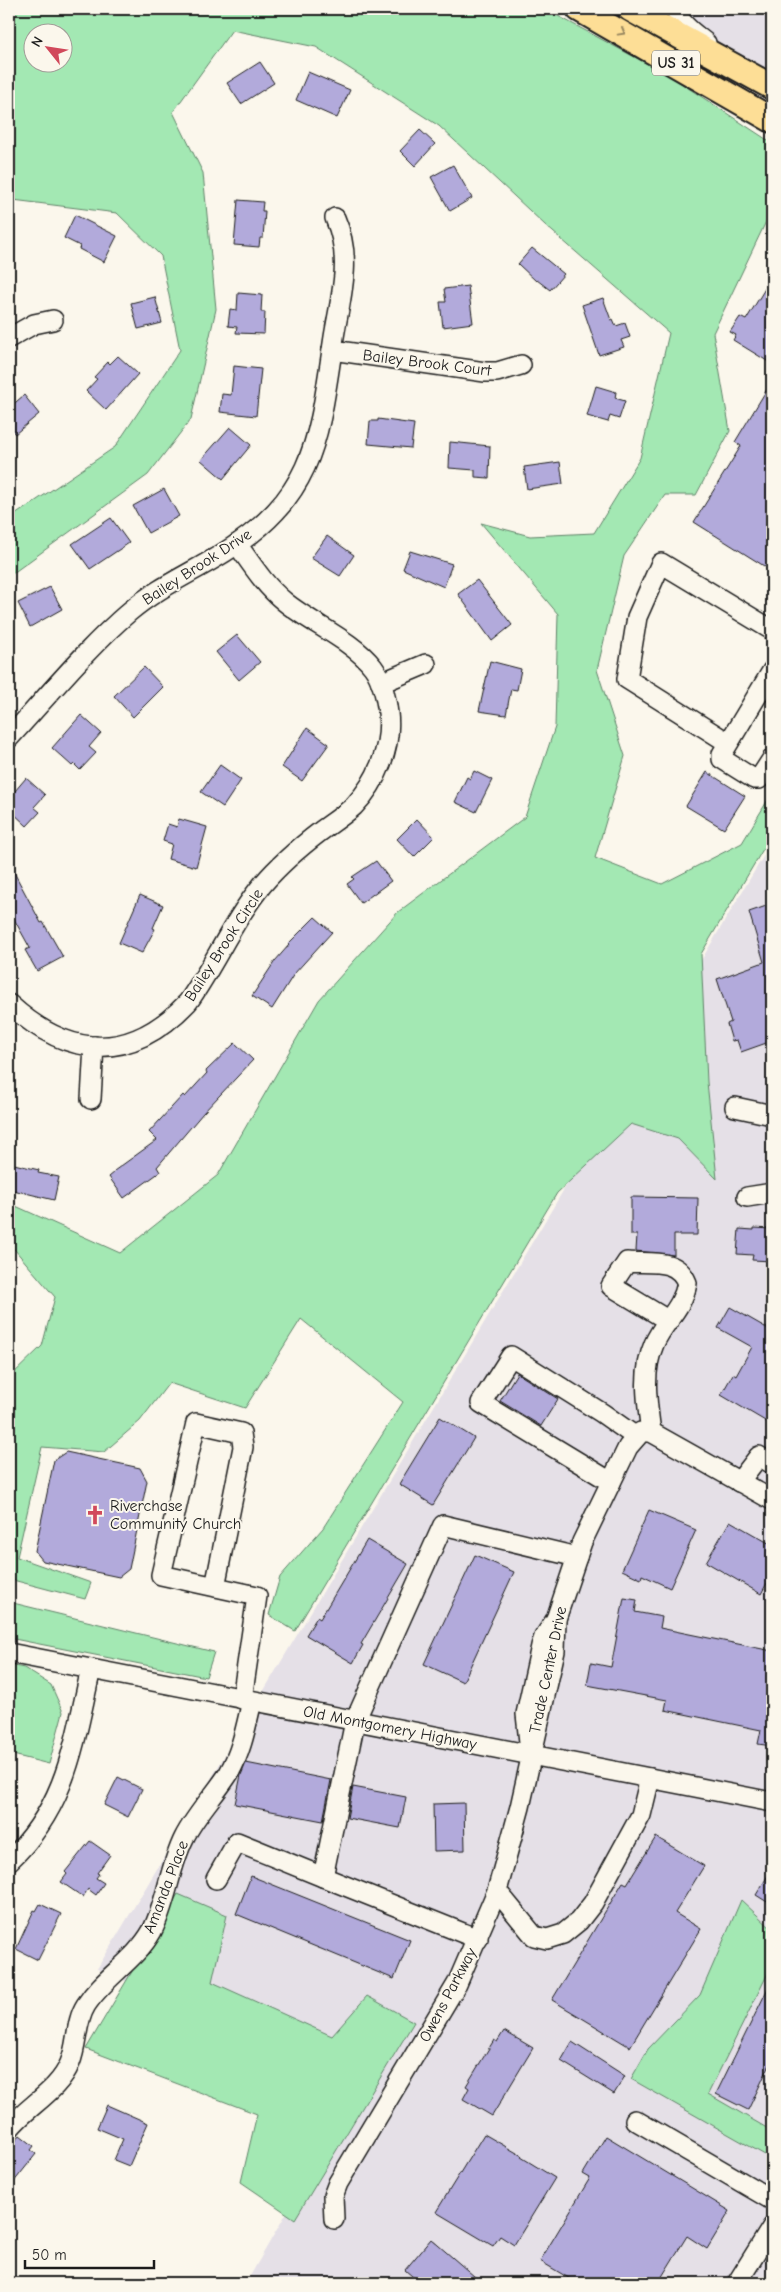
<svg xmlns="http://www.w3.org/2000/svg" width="781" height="2292" font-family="'Comic Neue',sans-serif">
<rect width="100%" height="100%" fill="#fbf7ec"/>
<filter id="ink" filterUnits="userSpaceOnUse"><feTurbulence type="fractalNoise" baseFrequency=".02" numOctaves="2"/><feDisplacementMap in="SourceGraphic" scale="10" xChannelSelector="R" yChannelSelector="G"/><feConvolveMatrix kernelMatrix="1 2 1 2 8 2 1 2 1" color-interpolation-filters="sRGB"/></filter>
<g filter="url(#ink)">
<g fill="#e5e0e7">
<path d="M653,9H772V88Z"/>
<path d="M772,842V2283H246L363,2081L97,1969Z"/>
</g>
<g fill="#a3e8b3" stroke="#608268" fill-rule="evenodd">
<path d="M9,9H545L670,76L772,143V209L713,333L730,431L696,495H665L624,556L597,670L625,756L595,858L662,884L742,843L772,793V834L701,954L707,1082L717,1179L678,1139L631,1124L557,1193L295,1631L269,1615L280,1577L323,1528L403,1402L301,1319L245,1408L169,1383L140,1421L104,1452L42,1447L17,1557L91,1583L85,1599L9,1579V1378L42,1346L55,1297L9,1243V1203L120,1253L218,1175L319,1000L398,912L525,817L555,727L558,614L481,523L530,536L594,533L640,458L669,333L545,225L439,126L316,47L232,30L173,112L203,173L216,309L191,419L148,475L9,576V519L115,447L180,350L161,256L117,213L13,200L9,203ZM32,32H62V62H32Z"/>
<path d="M9,1602L214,1652L206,1677L9,1638Z"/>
<path d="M9,1665L24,1668L51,1685L63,1712L49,1764L9,1754Z"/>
<path d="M178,1894L227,1915L212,1982L332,2036L367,1996L414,2022L295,2219L241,2182L257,2114L86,2049Z"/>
<path d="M741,1900L772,1929V1965L708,2094L772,2131V2159L631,2079L648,2049L700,1995Z"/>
</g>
<g fill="#b2aadb" stroke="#1c1c1c">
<path d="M260,62L274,83L241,104L227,83Z"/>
<path d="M308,72L350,90L337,118L296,100Z"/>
<path d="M420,130L435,144L415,166L400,151Z"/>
<path d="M453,165L472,198L450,211L431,177Z"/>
<path d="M238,200L263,202L262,211H265L263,238H260L259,247L234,245Z"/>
<path d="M75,215L117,236L104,262L79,249L80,246L64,238Z"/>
<path d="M532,248L564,274L550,290L537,280L536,281L518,264Z"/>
<path d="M772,277V364L733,340L736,335L730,332L740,317L746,320Z"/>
<path d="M468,286L473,323L443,327L440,302H446L444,289Z"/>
<path d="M238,293L262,295L261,312H265L264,334L236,333L237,327L228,326L230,309L237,310Z"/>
<path d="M155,297L162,323L138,329L131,303Z"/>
<path d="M603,298L611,320L613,319L616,326L625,323L630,337L621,340L624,347L599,355L582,305Z"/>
<path d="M118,356L138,374L106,410L86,391L97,379L94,377L108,362L110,364Z"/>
<path d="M234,366L261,369L256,416L220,412L222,394L231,395Z"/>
<path d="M772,381V571L694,522L741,446L735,442Z"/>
<path d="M596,386L616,392L615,398L625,401L619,419L610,416L608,422L587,416Z"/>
<path d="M24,395L39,414L15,434L9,426V408Z"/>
<path d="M378,419L414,424L411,448L368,444L370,421H378Z"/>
<path d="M230,427L251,445L223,479L201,460Z"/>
<path d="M450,442L490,446L489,478L475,477V470L449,468Z"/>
<path d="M560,462L563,484L527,489L524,467Z"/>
<path d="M164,489L179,516L148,533L133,506Z"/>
<path d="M111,518L129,543L90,569L72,544Z"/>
<path d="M327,536L354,555L340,576L311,558Z"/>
<path d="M410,551L452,564L444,587L403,569Z"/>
<path d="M477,580L512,625L492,641L458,594Z"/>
<path d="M50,587L62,609L30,627L18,603Z"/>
<path d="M237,635L260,662L239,680L216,652Z"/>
<path d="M490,661L521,669L517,690L511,689L506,715L479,711Z"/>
<path d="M144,667L163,687L133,717L114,696Z"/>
<path d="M81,715L101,733L89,747L96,753L80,770L74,764L72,766L52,748Z"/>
<path d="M307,728L329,744L302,781L282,767Z"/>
<path d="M220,765L241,780L223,807L201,792Z"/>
<path d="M474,771L492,780L476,812L455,802L467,777L470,779Z"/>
<path d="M707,772L745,796L724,829L686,806Z"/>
<path d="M26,778L45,795L34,807L40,812L27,826L9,809V798Z"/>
<path d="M179,819L207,827L196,867L168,859L172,844L163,841L168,824L177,827Z"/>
<path d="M417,819L434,837L414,857L397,839Z"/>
<path d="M376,861L391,881L361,903L347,884L354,879L352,877Z"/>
<path d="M9,863L41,923L43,922L63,957L37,971L25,950L30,948L9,910Z"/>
<path d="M140,895L163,905L153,928L155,929L142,953L119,943Z"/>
<path d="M772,904V1041L741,1052L737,1040L732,1041L727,1024L731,1022L717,979L764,962L749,912Z"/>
<path d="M315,917L332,932L294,974L272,1009L252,996L275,961L289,945L288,944Z"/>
<path d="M235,1043L253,1060L203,1113L157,1167L160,1172L124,1198L109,1177L115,1172L114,1171L157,1140L149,1132L183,1095L185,1097L207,1073L206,1071Z"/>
<path d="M14,1164L39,1170L38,1173L59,1177L54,1200L9,1189Z"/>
<path d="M631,1197L698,1198L697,1235H674V1255L636,1251L637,1235H631Z"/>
<path d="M754,1228L772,1229V1261L752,1260L753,1255L737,1254L739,1229L754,1230Z"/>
<path d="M730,1307L772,1331V1425L721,1395L733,1374L736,1376L752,1347L718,1328Z"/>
<path d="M517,1373L558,1399L541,1426L500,1401Z"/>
<path d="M440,1417L474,1438L433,1505L399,1484Z"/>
<path d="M66,1452L140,1468L147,1481L129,1569L119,1577L43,1561L35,1551L54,1460Z"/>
<path d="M649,1510L696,1530L670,1588L642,1575L641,1579L622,1570Z"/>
<path d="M730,1521L772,1545V1574L761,1594L706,1562Z"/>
<path d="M367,1540L408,1564L361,1644L363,1645L353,1663L306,1635L317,1617L320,1619Z"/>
<path d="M475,1555L514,1572L463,1682L424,1664Z"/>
<path d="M624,1598L637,1600L635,1612L662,1617L660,1628L772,1651V1746L758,1744L761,1730L665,1710L667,1700L587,1685L591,1663L611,1667Z"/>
<path d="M246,1763L331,1780L323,1821L235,1804L241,1775Z"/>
<path d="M118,1777L142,1789L128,1817L104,1805Z"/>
<path d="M353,1787L406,1797L400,1828L347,1818Z"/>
<path d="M464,1803L465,1850L434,1851L433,1804Z"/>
<path d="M656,1837L704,1866L675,1913L701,1929L630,2047L552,2000L623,1882L627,1884Z"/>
<path d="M90,1841L110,1855L97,1873L99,1874L96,1878L104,1883L96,1895L88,1889L83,1897L61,1882L67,1874L65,1872Z"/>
<path d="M772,1869V1905L756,1895Z"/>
<path d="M251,1876L410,1940L394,1979L236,1914Z"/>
<path d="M40,1904L61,1914L38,1960L16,1949L34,1910L36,1911Z"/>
<path d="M772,1980V2060L748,2110L716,2094Z"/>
<path d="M504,2031L533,2048L492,2116L463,2099L469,2088L466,2086L494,2040L497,2042Z"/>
<path d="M572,2042L625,2076L614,2094L561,2061Z"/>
<path d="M107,2105L148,2123L129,2166L114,2160L123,2139L97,2128Z"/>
<path d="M484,2134L522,2156L521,2157L555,2178L514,2245L500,2236L493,2246L436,2212Z"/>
<path d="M20,2135L34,2146L31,2150L36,2154L9,2188V2149Z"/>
<path d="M606,2136L730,2211L707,2249L687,2236L658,2283H577L540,2261L590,2178L583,2174Z"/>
<path d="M431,2239L482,2283H420L405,2270Z"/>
</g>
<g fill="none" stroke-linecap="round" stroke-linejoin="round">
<defs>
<g id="minor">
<path d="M676,9C679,24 695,34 706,43"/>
<path d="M9,338L34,324L53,320"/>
<path d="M332,350L485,372H497L521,365"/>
<path d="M772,671L722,754V759L754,779H759L772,759"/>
<path d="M381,683L426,664"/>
<path d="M9,738C48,696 85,650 129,612C158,587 192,573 225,552C317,495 319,434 334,337C341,294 353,259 335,218"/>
<path d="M727,742L627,679L637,617L661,563L772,630"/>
<path d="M9,1004C69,1059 130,1063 188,1002C215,964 233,920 263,884C280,864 300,847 321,831C332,823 344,815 354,806C377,782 392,747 388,713C386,698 382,679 373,667C352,640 312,624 285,602C265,586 252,565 237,544"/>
<path d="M91,1099L94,1046"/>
<path d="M735,1107L772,1115"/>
<path d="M747,1197L772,1193"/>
<path d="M651,1432C647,1402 642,1372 654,1344C664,1321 683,1308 687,1283C677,1257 650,1264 627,1262L611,1286L669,1321"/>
<path d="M611,1482L481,1403L511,1356L602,1413L636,1437"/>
<path d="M739,1482L759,1456L772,1464"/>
<path d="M215,1587L243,1447L241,1433L196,1423L161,1575L257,1596L242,1699"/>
<path d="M9,1653L772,1802"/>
<path d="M529,1742L526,1714L541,1646L544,1637L556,1619"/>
<path d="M9,1861C67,1807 74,1743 91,1669"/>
<path d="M216,1879L237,1842L323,1877"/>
<path d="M497,1891L534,1936L547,1939L563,1934L579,1921L593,1903L641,1815L650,1778"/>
<path d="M478,1939L323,1877L355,1721L443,1525L577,1557"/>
<path d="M635,2120L772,2200"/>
<path d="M9,2129C27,2106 59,2091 70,2063C78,2044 75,2022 86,2005C104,1977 135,1961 152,1931C167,1902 169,1868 184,1838C196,1814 215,1795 229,1773C242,1750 246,1726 252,1701"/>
<path d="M334,2219L333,2196L338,2183L457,1984L497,1891L520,1807L555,1651L556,1619L582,1542L628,1447L641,1432H651L772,1500"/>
<path d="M737,2283L772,2227"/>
</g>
<g id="major">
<path d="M579,9L772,120"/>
<path d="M630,9L772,87"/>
</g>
</defs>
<use href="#minor" stroke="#1c1c1c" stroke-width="22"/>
<use href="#major" stroke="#1c1c1c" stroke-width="28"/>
<use href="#minor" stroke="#fbf7ec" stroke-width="19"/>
<use href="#major" stroke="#fdde96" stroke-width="24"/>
</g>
<defs><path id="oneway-chevron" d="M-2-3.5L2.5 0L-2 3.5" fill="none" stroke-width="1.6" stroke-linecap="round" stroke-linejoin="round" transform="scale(1.25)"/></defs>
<use stroke="#98875f" href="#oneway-chevron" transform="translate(622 32) rotate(29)"/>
</g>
<defs>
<symbol id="church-bare" viewBox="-9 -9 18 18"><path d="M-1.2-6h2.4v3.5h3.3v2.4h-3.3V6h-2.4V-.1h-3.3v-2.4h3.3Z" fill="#d1495b" stroke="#fbf7ec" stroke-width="2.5" paint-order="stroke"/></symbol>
</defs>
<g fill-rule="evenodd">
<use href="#church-bare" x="81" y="1501" width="28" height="28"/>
</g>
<g text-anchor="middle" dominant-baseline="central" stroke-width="4" stroke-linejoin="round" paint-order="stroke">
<rect fill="#fbf7ec" stroke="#5f5e5a" stroke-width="1" x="652" y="50.5" width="48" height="25" rx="4"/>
<g font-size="15" font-weight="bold" fill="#1c1c1c">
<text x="676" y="63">US 31</text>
</g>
<g font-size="16" fill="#1c1c1c" stroke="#fbf7ec">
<text transform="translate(427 363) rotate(7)">Bailey Brook Court</text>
<text transform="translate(197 567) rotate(-33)">Bailey Brook Drive</text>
<text transform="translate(224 945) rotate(-57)">Bailey Brook Circle</text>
<text transform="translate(548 1670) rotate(-78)">Trade Center Drive</text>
<text transform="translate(390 1728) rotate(11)">Old Montgomery Highway</text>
<text transform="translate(166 1887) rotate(-69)">Amanda Place</text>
<text transform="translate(448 1995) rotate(-62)">Owens Parkway</text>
</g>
<g font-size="16" fill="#1c1c1c" stroke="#fbf7ec" text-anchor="start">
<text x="110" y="1506">Riverchase<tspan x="110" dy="18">Community Church</tspan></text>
</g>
</g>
<rect width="781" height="2292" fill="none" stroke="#fbf7ec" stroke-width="30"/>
<rect x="15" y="15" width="751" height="2262" fill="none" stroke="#1c1c1c" stroke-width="2" filter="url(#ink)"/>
<g transform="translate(48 48) rotate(300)"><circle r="24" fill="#fbf7ec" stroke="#a29f99"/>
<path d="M0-4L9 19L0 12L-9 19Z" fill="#d1495b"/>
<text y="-8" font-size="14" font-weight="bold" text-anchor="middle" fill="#1c1c1c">N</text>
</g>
<path d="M25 2260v8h129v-8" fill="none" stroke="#1c1c1c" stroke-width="2.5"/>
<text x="32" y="2260" font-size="15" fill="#1c1c1c" stroke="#fbf7ec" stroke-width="4" paint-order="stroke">50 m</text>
</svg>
